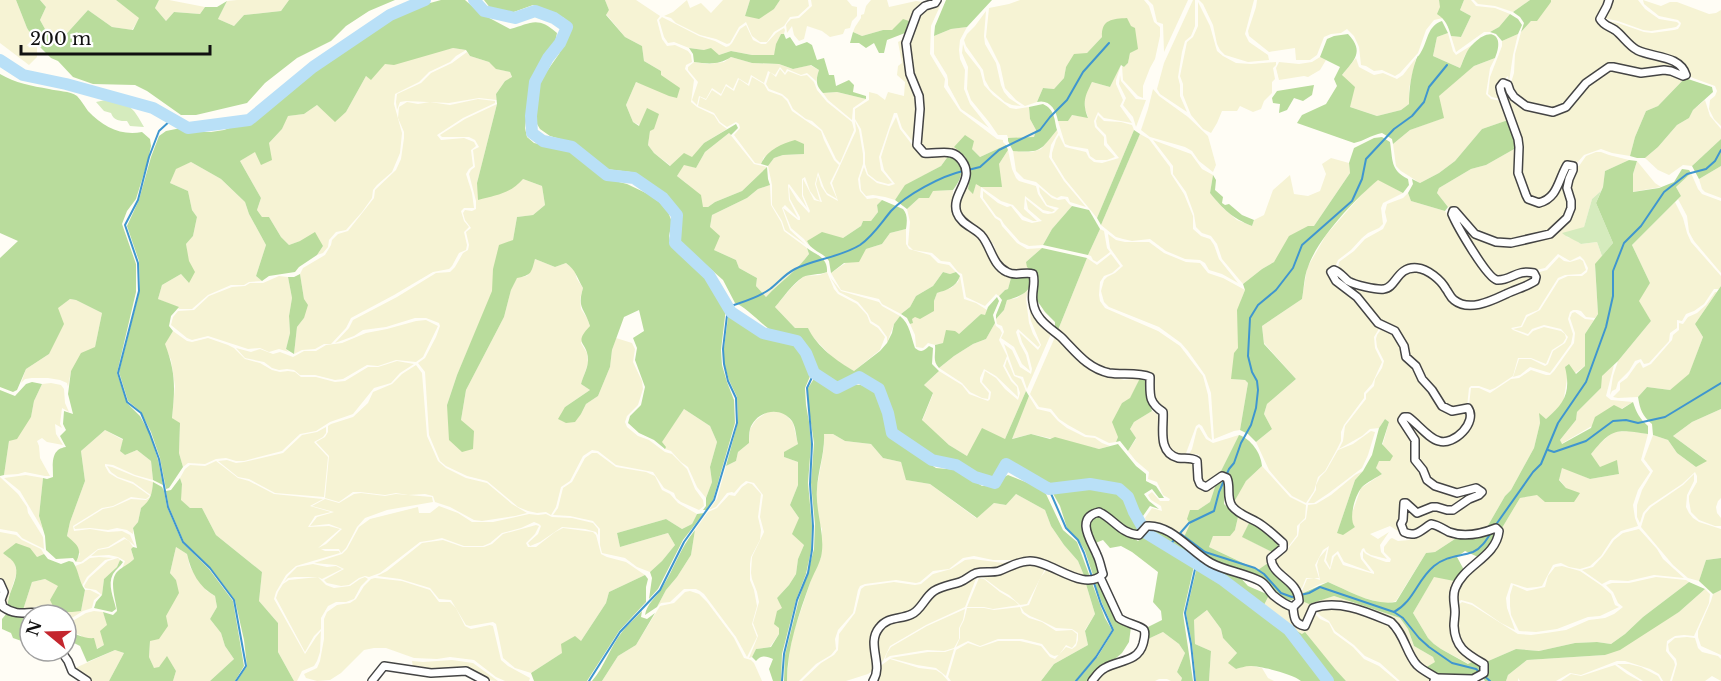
<svg xmlns="http://www.w3.org/2000/svg" width="1721" height="681" font-family="'Libre Baskerville',serif">
<rect width="100%" height="100%" fill="#fffdf5"/>
<g fill="#f6f3d4">
<path d="M0,0H16L27,28L37,44V57L29,65L0,43Z"/>
<path d="M40,0H116L140,18L132,30L112,27L88,10L60,41L45,29L40,20L46,7Z"/>
<path d="M159,0H169L205,7L200,14L174,12L166,21L155,8Z"/>
<path d="M237,0H289L281,11L244,15L234,26L218,19L227,1Z"/>
<path d="M605,0H636L660,16L657,20L662,39L667,46L675,45L688,51L691,55L692,62L686,65L685,69L694,80L691,102L697,107L714,115L719,123L727,129L704,143L692,158L671,166L654,153L648,145L650,130L633,122L626,105L636,82L650,87L661,75V71L644,61L642,46L625,37L606,14L609,10Z"/>
<path d="M687,0L690,8L701,3L711,13L723,0H750L745,16L774,9L780,0H808L809,6L798,16L790,17L784,26L774,32L767,42H760L752,36L746,22L739,27L730,43L727,44L716,39L700,35L676,23L671,18L664,16L673,12Z"/>
<path d="M811,0H847L852,6L857,7V16L852,21L850,28L845,29L843,34L830,37L822,31L807,26L804,39L799,41L794,35L792,26L787,33L786,25L788,22L791,19L799,18L812,6Z"/>
<path d="M871,0H887L889,7L916,1L930,3L925,5L911,29L905,33L908,21L892,30H883L862,36L853,32L855,27L861,18V15L864,14L866,6Z"/>
<path d="M1020,0H1144L1149,6L1154,22L1160,27V36L1155,59L1150,68L1143,86V98L1138,96L1123,80L1122,66L1124,67L1128,63L1130,53L1102,37L1087,53L1066,67L1064,78L1054,89L1043,88L1037,102L1025,106L1016,100L1005,88L1000,65L986,37L989,8L1009,4Z"/>
<path d="M1148,0H1188L1164,52L1163,24L1157,22L1153,5Z"/>
<path d="M1193,0H1195V26L1191,36L1185,41L1182,52L1178,77L1180,85V96L1187,112L1160,94L1157,89L1164,63Z"/>
<path d="M1199,0H1254L1245,34L1249,42L1268,55L1269,60L1248,62L1225,55L1220,50L1217,44L1213,25L1203,4Z"/>
<path d="M1257,0H1439L1443,18L1434,20L1426,30L1418,53L1400,73L1395,76L1382,70L1374,71L1366,66L1361,65L1359,47L1354,36L1347,29L1341,33L1331,34L1324,37L1317,55L1310,60H1296L1295,48L1269,52L1249,36L1248,31L1256,7Z"/>
<path d="M1464,0H1471L1476,6L1495,8L1510,14L1499,27L1490,32H1484L1456,52L1451,36L1461,37L1471,16L1460,10Z"/>
<path d="M1474,0H1530L1513,12L1495,6L1478,4Z"/>
<path d="M1551,0H1606L1600,13L1611,30L1633,50L1668,60L1679,67L1683,72H1640L1611,65L1568,103L1556,109L1530,105L1524,102L1510,86L1514,73L1515,54L1521,32L1531,21L1551,2Z"/>
<path d="M1611,0H1638L1645,9L1659,19L1677,22L1679,24L1676,27L1671,28L1651,31L1643,30L1618,21L1603,18Z"/>
<path d="M1643,0L1661,6L1670,2H1677L1709,14L1716,13L1721,10V126L1714,119L1709,109L1710,100L1715,96L1717,91L1715,86L1693,78L1687,74L1686,70L1642,51L1602,20L1618,23L1644,32L1652,33L1674,30L1678,29L1680,26L1681,23L1678,20L1659,16L1644,4Z"/>
<path d="M1198,2L1210,26L1217,51L1223,56L1236,63L1251,64L1276,62V65L1273,68L1275,79L1272,82V93L1264,101L1261,109L1253,112L1240,106L1237,111H1222L1217,123L1211,133L1203,129L1191,115L1183,95V84L1180,76L1187,42L1193,37L1198,26Z"/>
<path d="M937,5L940,6L931,26L930,54L945,79L944,87L960,111L997,139L1003,140V142L1006,145L980,157L972,149L964,154L954,150L929,151L924,149L920,145L923,99L920,87L912,71V52L909,45L914,35L919,14Z"/>
<path d="M986,11L984,36L985,44L996,63L1001,85L1004,92L1009,98L1021,106L1012,105L1005,102L990,89L985,80L983,70L966,46L964,40L967,34L975,26Z"/>
<path d="M662,17L699,36L715,41L726,47L729,46L732,43L740,29L746,25L753,40L761,44H766L776,33L784,28L785,30L784,34H781L774,55H752L731,51L719,55L704,50L689,48L674,42L668,43L664,37L659,20Z"/>
<path d="M967,27L960,40L959,50L960,59L965,70L964,89L970,104L989,128L961,109L948,85V80L947,75L934,54V36L951,29Z"/>
<path d="M1448,33L1453,51L1456,55L1472,45L1465,55L1460,68L1433,56L1437,37Z"/>
<path d="M1518,34L1513,55L1509,82L1508,76L1499,83L1500,99L1492,97L1488,94L1490,77L1502,46V41Z"/>
<path d="M906,38L903,46L907,63L905,74L909,78L916,101L914,143L902,128L897,113H894L879,157L881,170L892,183L888,184L877,181L868,174L865,164V153L861,129L855,119V109L869,100V92L877,94L885,100L888,92L904,96L905,82L897,75L898,66L902,63L898,42Z"/>
<path d="M963,44L965,51L980,70L984,85L993,95L1010,108L1016,109L1029,107L1030,119L1036,130L1034,138H1008L1007,135H998L989,122L971,100L967,89L968,67L962,53Z"/>
<path d="M453,48L466,50L456,56L450,62L429,72L419,82L395,94L394,104L402,133L400,153L392,172L377,185L373,190L372,198L362,212L346,230L336,232L329,240L328,247L323,253L317,255L323,246L300,241L289,245L281,237L269,217H262L257,210L261,198L240,161L269,143L282,129L287,116L304,114L317,105L335,121L346,112L366,76L371,79L385,63Z"/>
<path d="M467,52L470,56L489,62L497,69L510,72L512,78L505,81L496,94L497,100L479,98L449,103L406,101L400,102L397,110L396,102L397,94L421,83L431,73L452,63Z"/>
<path d="M731,57L752,63L779,64L793,69L810,65L819,70L816,81L807,73L801,75L787,69L785,73L780,67L775,75L768,71L764,83L751,75L748,84L738,78L733,89L726,84L721,94L712,88L706,99L699,96L697,105L692,100L698,82L688,70V67L694,62L708,64L724,62Z"/>
<path d="M1320,57L1326,60L1320,70L1308,77L1304,76L1279,80L1276,68L1279,62L1299,64L1312,62Z"/>
<path d="M1356,58L1359,67L1374,75L1383,73L1397,79L1403,75L1416,58L1409,89V104L1401,110L1377,116L1350,107L1342,75Z"/>
<path d="M1495,58L1490,68L1486,94L1491,99L1501,101L1508,120L1482,129L1455,161L1439,173L1420,183L1401,171L1396,166L1393,144L1410,130L1443,118L1438,96L1474,66Z"/>
<path d="M1121,65L1116,80V84L1123,100L1120,106L1132,123L1104,118L1098,112L1094,121L1095,127L1104,137V145L1115,157L1107,160H1096L1090,156L1088,149L1070,146L1065,144L1058,121H1068L1071,115L1088,117L1085,109L1084,97L1092,82L1110,87Z"/>
<path d="M1610,68L1660,72L1685,78L1658,106L1646,111L1635,137L1630,156L1612,153L1601,149L1584,155L1577,163L1572,165L1569,163L1556,187L1543,200L1530,199L1520,172L1521,154L1503,96V86L1505,85L1506,90L1512,99L1557,112L1584,87Z"/>
<path d="M780,69L785,75L788,71L801,76L807,75L814,82L817,90L827,102L852,122L854,130L840,163L836,159L822,130L812,121L806,119L793,109L788,99L782,94L769,89L766,84L770,72L776,77Z"/>
<path d="M1120,75L1121,81L1136,99L1146,100L1136,127L1133,117L1123,105L1126,98L1119,84Z"/>
<path d="M752,77L764,84L768,91L782,96L787,101L792,111L821,131L824,140L834,160L839,165L830,183L837,199L827,193L824,188L818,172L815,184L820,201L816,199L810,191L805,177L802,179V196L807,208L789,184L788,185L789,200L798,218L785,205L782,208L790,230L806,245L785,230L782,221L772,205V185L768,166L774,158L783,155L804,154V144L764,157L761,164L755,163L734,135L740,128L739,124L736,122L727,127L720,122L714,113L698,106L700,97L706,100L712,90L721,96L726,86L734,91L739,79L749,86Z"/>
<path d="M1153,89L1159,96L1188,117L1208,136L1216,165L1213,172L1199,161L1192,151L1185,147L1150,137L1141,130L1148,109Z"/>
<path d="M837,92L866,99L853,108L852,120L828,100L823,93Z"/>
<path d="M478,99L495,101V103L463,118L437,135L441,140L464,138L474,142L476,146L471,150L473,166L469,169L466,174L472,193L474,208H464L461,211L464,221L469,227L464,232L467,245L466,250L459,253L452,266L449,269L433,272L394,295L351,318L346,328L331,344H324L315,349L302,350L294,354L297,327L304,318V299L300,274L303,268L325,255L331,245L332,240L338,234L348,231L374,198L375,190L396,170L401,159L404,138V132L398,118L399,107L407,102L418,104L430,102L450,105Z"/>
<path d="M1705,100L1710,116L1721,129V139L1692,166L1683,165L1669,175L1658,170L1645,158L1658,147L1677,125L1689,118L1693,110Z"/>
<path d="M497,104L477,183L523,179L542,186L545,205L533,215L517,217L513,240L493,269V291L457,375L447,405L461,420L466,390L504,317L511,290L517,277L527,276L535,259L555,267L566,263L574,269L577,279L583,288L580,299L581,309L587,318L590,326L581,343L587,353L588,363L581,384L590,390L565,407L581,414L586,404L598,396L610,367L612,350L616,338L632,343L635,349L633,362L642,381L643,389L638,405L627,416L625,422L627,427L638,436L649,440L665,452L672,454L687,469L695,489L703,500L704,506L699,510L681,502L676,498L674,493L664,488L653,472L616,465L598,451L592,450L583,456L570,481L561,487L556,507L551,515L546,512L537,513L528,511L518,507L487,481L467,476L446,466L440,461L429,435L425,372L418,363L425,358L436,337L440,326L439,323L426,318H415L386,327L363,330L354,336L335,343L349,328L353,320L397,297L436,273L450,272L455,267L463,253L468,250L469,245L466,232L471,228L465,220L463,213L465,210L472,211L476,209V201L469,174L471,170L475,167L473,150L479,147L475,140L469,137H442L440,135L465,119Z"/>
<path d="M1098,115L1104,121L1121,122L1132,125L1134,130L1097,218L1065,179L1052,158V153L1056,140L1059,135L1065,147L1086,152L1089,158L1094,162L1102,163L1119,158L1107,143L1106,135L1097,126L1096,121Z"/>
<path d="M896,117L900,129L920,155H949L941,166L906,185L895,200L885,197L873,195L866,196L861,190L860,178L864,167L867,175L877,183L889,186L895,184L884,170L881,157L890,129Z"/>
<path d="M855,121L859,130L863,154V164L858,179L859,187L860,191L867,199L876,198L882,200L877,205L878,212L871,221H863L861,226L843,238L807,241L809,246L804,239L791,228L783,208L798,220H800V217L790,199L789,187L797,200L809,213L810,211L803,195V179L814,200L822,202L816,184L818,175L821,186L827,195L838,201L832,183L856,131Z"/>
<path d="M1057,130L1058,133L1051,145L1049,157L1064,181L1086,207L1070,202L1068,197L1061,196L1057,198L1051,195L1036,182L1024,179L1016,171L1013,151L1032,152L1041,149Z"/>
<path d="M729,133L754,164L767,167L742,191L715,202L708,207H703L686,183L677,176L684,164L696,168L705,152Z"/>
<path d="M1140,134L1149,139L1170,167L1171,174L1184,194L1193,216V229L1201,236L1210,239L1214,245L1219,259L1238,283L1222,274L1209,270L1205,263L1200,260L1185,259L1166,251L1150,239L1132,241L1123,239L1116,237L1101,225Z"/>
<path d="M1153,140L1191,154L1202,169L1213,175L1210,193L1222,207L1237,220L1252,226L1254,220L1264,215L1273,190L1290,175L1294,194L1308,196L1320,191L1326,174L1322,164L1331,158L1349,163L1350,173L1314,226L1282,251L1274,262L1262,269L1243,284L1222,259L1217,244L1211,236L1202,233L1196,227L1194,214L1186,192L1173,174V166Z"/>
<path d="M1516,148L1524,194L1542,204L1566,169L1571,168L1568,179L1570,200L1567,214L1547,233L1502,242L1477,232L1455,207H1448L1437,193L1439,188L1471,169L1486,165Z"/>
<path d="M1008,150L1012,169L1016,178L1019,181L1036,186L1038,194L1046,206L1055,210L1052,212L1043,210L1025,196L1024,209L1037,221H1033L1023,216L1013,205L1001,201L981,187L980,197L995,218L1000,221L1002,226L1017,243L1027,249L1042,248L1026,262L1031,270L1011,271L999,264L994,245L983,231L964,219L960,210V198L969,184L968,189L973,193L976,183L999,164Z"/>
<path d="M1596,152H1601L1609,155L1629,160L1605,171L1603,187L1601,191L1592,199L1584,227L1566,237L1573,238L1581,244L1597,242L1602,256L1595,265L1598,314L1595,318L1586,317L1581,311L1577,310H1573L1570,312L1568,319L1573,334L1571,344L1550,373L1530,367L1520,375L1513,377L1519,359H1531L1545,366L1548,364L1553,351L1565,343L1568,337L1561,329L1544,325L1532,329L1528,334L1513,329L1522,327L1527,317L1540,310L1559,280L1568,276H1582L1587,272L1588,268L1584,260L1580,256L1570,261L1558,254L1545,268L1506,277H1494L1485,267L1455,215L1461,223L1494,244L1548,236L1569,217V187L1574,168L1579,166L1586,156Z"/>
<path d="M1637,161L1655,183L1661,187L1632,192L1633,174Z"/>
<path d="M191,162L221,179L245,202L249,214L266,245L256,276L262,281L249,282L244,285H231L208,295L192,309H178L179,308L158,299L162,285L181,274L189,283L186,244L193,236L197,217L192,210L188,191L170,183L176,168Z"/>
<path d="M1721,166V198L1705,192L1702,189L1699,179Z"/>
<path d="M1691,173L1698,189L1702,194L1721,201V273L1694,241L1689,232L1687,216L1678,199L1681,196L1676,187Z"/>
<path d="M1378,179L1403,193L1383,203L1381,208L1383,224L1379,228L1368,233L1362,238L1351,250L1338,260L1334,269L1330,274L1356,298L1380,327L1374,337L1375,348L1382,362L1372,384L1364,393V398L1344,425L1341,432V441L1336,451L1325,471L1318,477L1314,491L1306,503L1292,496L1280,483L1269,470L1256,442L1272,429L1264,414L1267,404L1296,379L1264,343L1262,326L1302,299L1307,268L1326,235L1364,192Z"/>
<path d="M770,185L771,205L781,222L784,231L807,248L809,254L798,269L779,284L766,297L756,286L757,278L739,268L736,260L714,250L710,227L712,215L747,198L758,189Z"/>
<path d="M1039,187L1052,198L1058,200L1065,199L1069,204L1072,206L1052,229L1043,245L1029,246L1020,242L1004,224L1001,219L996,216L983,198V191L998,203L1007,207L1011,206L1022,220L1032,223L1042,221L1028,209L1026,199L1043,213L1048,214L1054,213L1059,208L1047,205L1040,193Z"/>
<path d="M953,190L952,206L955,213L981,238L997,269L1011,278L1008,289L1005,290L999,296L996,294L985,306L966,297L962,274L958,272L950,262L941,261L932,253L913,250L908,245L910,222L907,209L919,198L932,191Z"/>
<path d="M1408,193L1411,201L1445,211L1491,279L1525,273L1533,276V279L1495,297L1472,303L1460,302L1447,288L1414,266L1384,288L1352,280L1338,270L1339,262L1354,251L1365,239L1383,229L1387,221L1385,212L1387,204L1403,198Z"/>
<path d="M1675,202L1683,218L1687,233L1691,242L1721,276V286L1719,289H1714L1704,304L1694,311L1686,314L1682,321L1677,320V328L1670,333L1669,341L1649,363L1644,364L1641,359L1635,361L1629,371L1618,382L1616,389L1612,391L1610,395L1613,376L1618,361L1651,321L1638,301L1650,283L1632,245Z"/>
<path d="M906,229V244L909,249L930,255L938,263L949,265L956,272L950,274L943,272L933,286L916,296L910,307L901,314L882,304L879,299L841,290L831,273L866,249L882,244L890,233Z"/>
<path d="M1100,229L1104,231L1107,248L1110,252L1097,262L1093,260L1091,256L1088,255Z"/>
<path d="M1108,234L1116,240L1125,242H1149L1164,253L1186,262L1200,263L1208,273L1223,278L1245,290L1241,300L1238,348L1232,379L1245,380L1248,383L1240,430L1234,431L1214,439L1211,393L1205,375L1188,351L1181,343L1159,327L1109,307L1104,302L1101,291L1104,280L1107,277L1115,273L1123,266L1110,248Z"/>
<path d="M1111,254L1120,266L1112,273L1104,276L1100,282L1099,295L1100,301L1105,308L1158,331L1180,346L1203,376L1208,395L1212,440L1208,437L1202,426L1199,424L1196,426L1185,456L1176,454L1172,451L1165,440L1166,417L1153,399V381L1100,367L1092,363L1084,357L1065,335L1058,330L1087,258L1097,265Z"/>
<path d="M1559,257L1564,261L1570,262L1580,259L1583,261L1586,270L1581,274L1565,275L1558,278L1538,310L1526,315L1521,326L1511,328L1513,330L1528,336L1533,331L1544,327L1561,331L1565,334L1566,338L1563,343L1552,350L1546,364L1531,358H1518L1513,376L1495,388L1490,390L1479,386H1471L1469,388L1467,407L1455,410L1443,405L1407,356L1405,346L1341,284L1345,280L1382,290L1401,275L1414,270L1427,274L1465,307L1526,288L1536,273L1547,270Z"/>
<path d="M827,272L834,289L838,294L857,304L867,315L870,323L878,328L885,337L880,350L854,371L836,361L811,335L808,328H795L775,307L791,288L804,276L820,275Z"/>
<path d="M279,276L288,277L292,298L289,316L290,333L286,349L289,352L279,349L269,352L260,348L248,349L208,336L192,340L187,338L171,325L173,317L178,311L194,310L209,296L232,287L245,286L250,283H263Z"/>
<path d="M960,276L964,299L976,303L987,310L985,316L981,314L959,334L943,343L935,345L928,343L923,348L916,347L915,335L910,324L912,323L911,319L934,301L937,293L951,288L958,282Z"/>
<path d="M830,277L841,291L879,302L882,306L900,316L894,324L887,343V337L879,326L871,321L868,314L858,302L839,292Z"/>
<path d="M1028,290L1026,299L1029,323L1033,334L1040,345L1038,347L1018,329L1016,332L1020,344L1026,355L1030,371L1022,364L1014,347L1001,338L1004,332L1002,326L997,324L996,319L1004,310L1007,300L1017,298Z"/>
<path d="M1715,292H1717L1695,324L1703,337L1689,375L1670,390L1647,387L1638,397L1618,398L1613,397L1620,390V383L1627,378L1637,364L1640,362L1643,368L1651,364L1672,340L1673,335L1679,330V323L1683,324L1688,317L1697,313L1706,305Z"/>
<path d="M70,299L76,300L102,313L95,347L71,371L68,387L67,383L60,380L48,378H32L25,379L21,383L26,369L49,354L57,308Z"/>
<path d="M1029,306L1040,327L1051,334L1027,389L1023,377L1015,375L1004,344L1012,350L1020,367L1031,374L1032,369L1028,353L1022,342L1019,332L1038,350L1041,345L1031,321Z"/>
<path d="M1575,312L1585,319L1594,320L1585,334V366L1567,379L1563,404L1546,419L1539,414L1540,423L1534,448L1511,490L1505,496L1486,529L1480,531L1457,532L1436,523L1417,533L1408,532L1403,523L1407,506L1410,513L1414,515H1418L1432,508L1448,512L1484,490L1477,485L1454,491L1430,481L1418,462L1417,446L1405,421L1407,420L1438,443L1466,430L1471,388H1479L1490,393L1511,379L1519,378L1531,370L1546,375H1550L1554,371L1574,343L1575,333L1570,318L1572,313Z"/>
<path d="M426,320L438,326L423,357L416,362L396,360L378,366L367,365L343,379L335,380L315,375H300L294,370L287,369L279,370L272,368L264,362L245,358L236,348L251,352L260,349L273,354L280,352L293,357L304,351H316L326,345L342,343L366,333L387,329L416,321Z"/>
<path d="M995,323L996,326L1000,329L1002,333L999,340L1007,356L1003,366L1011,381L1017,387L1018,397L996,376L984,369L980,378V382L989,393L988,399L982,398L970,392L962,383L939,368L954,356L973,344L986,339Z"/>
<path d="M1382,328L1392,330L1442,407L1466,412L1468,417L1466,423L1455,436L1439,440L1403,416L1412,438L1423,475L1455,494L1478,491V494L1451,508L1417,510L1403,499L1401,501V533L1390,526L1370,534L1378,539L1389,532L1380,545L1381,552L1387,559L1371,555L1366,552L1364,548L1362,549L1360,554L1361,559L1371,572L1344,562L1338,551L1332,556L1330,568L1326,560L1329,546L1323,550L1315,565L1319,578H1306L1302,588L1299,589L1295,581L1274,562L1276,556L1287,550L1298,536L1300,524L1306,519L1308,505L1316,504L1331,495L1355,475L1363,471L1355,480L1337,533L1355,527L1352,523V513L1361,488L1382,474L1376,468L1389,422L1385,419L1379,428L1370,429L1362,436L1339,449L1343,441L1345,426L1366,399V394L1374,386L1375,379L1382,368L1384,361L1377,347L1376,339L1377,335Z"/>
<path d="M173,331L187,341L192,342L208,338L228,345L234,348L245,359L260,363L272,370L280,372L288,371L295,372L301,377H316L335,382L345,381L368,367H378L397,361L414,364L400,373L391,383L374,388L353,414L330,422L316,431L300,434L282,451L244,461H236L226,458L216,459L205,464L188,463L183,467L179,453L180,424L172,418L175,386L171,360L164,344Z"/>
<path d="M1055,337L1076,359L1093,371L1124,380L1140,378L1130,399L1122,403L1118,437L1116,442L1109,443L1095,436L1086,435L1068,425L1059,419L1051,409L1039,407L1030,394Z"/>
<path d="M1007,359L1014,376L1021,379L1026,391L1005,439L967,456L949,445L922,421L933,394L924,385L939,371L962,385L969,394L988,401L990,399L991,392L982,382L985,371L996,378L1005,389L1018,400L1020,393L1018,386L1012,379L1005,366Z"/>
<path d="M416,365L422,373L427,436L438,461L446,468L466,478L487,483L512,504L527,513L515,516L482,521L474,520L450,507L435,502L433,496L425,494L408,495L396,493L385,495L360,492H353L339,502L325,498L329,456L316,442L325,437L328,432V426L331,424L353,417L368,403L373,392L392,384L402,374Z"/>
<path d="M1614,365L1606,396L1611,400L1633,402L1561,444L1560,440L1576,420L1577,412L1601,388V376Z"/>
<path d="M51,383L61,385L64,389L65,403L69,412L62,408L60,424L62,428L55,424L56,434L63,445L47,442L42,438L37,441L39,446L40,458L50,476H45L25,472L18,474L4,475L9,441L31,417L34,401L42,384Z"/>
<path d="M1029,396L1037,409L1050,412L1058,421L1067,428L1085,437L1095,438L1102,443L1110,446L1099,449L1031,434L1011,439Z"/>
<path d="M684,409L710,426L717,442L710,467L712,482L706,498L697,487L688,467L681,462L671,451L665,449L661,442Z"/>
<path d="M1721,409V498L1718,501L1716,507L1717,513L1721,518V526H1715L1699,520L1691,512L1689,501V496L1697,482V476L1695,472L1682,484L1649,506L1643,513L1640,523L1637,517V505L1642,490L1653,471L1644,459L1653,435L1668,440L1677,453L1696,467L1706,460L1673,436L1692,422Z"/>
<path d="M776,411L785,414L793,423L798,444L785,452L784,457L798,462V485L790,505L799,518L804,545L798,559L796,574L789,585L777,598L783,608L779,634L770,647L756,649L752,657L749,658L758,636L753,623L759,602L757,592L752,579L751,573L752,557L764,532L760,517L763,495L754,483L746,481L741,485L734,493L732,492L727,493L716,507L709,510L717,499L726,466L736,461L738,452L749,443L750,429L756,420L767,412Z"/>
<path d="M1152,411L1157,414L1159,418V435L1162,447L1178,463L1186,460L1191,462L1195,467V481L1200,489L1204,490L1210,488L1216,484L1210,502L1198,510L1184,537L1155,524H1147L1145,518L1152,508L1162,511L1161,506L1151,500L1148,495L1152,492L1160,501H1169L1170,499L1163,495L1157,482L1148,479L1149,472L1136,461L1128,451L1136,439L1130,429L1134,422Z"/>
<path d="M326,427V433L323,437L314,442L328,457L324,497L275,493L249,479L238,477L218,461L227,460L236,463L244,462L283,453L302,435L317,432Z"/>
<path d="M1199,427L1206,439L1213,443L1239,435L1219,475L1207,484L1201,480V460L1199,455L1195,454L1188,456L1192,449L1197,429Z"/>
<path d="M105,430L123,440L120,451L125,455L137,450L151,461L153,480L135,475L113,465L105,464V466L109,473L117,478L133,484L150,496L146,499L131,497L113,506L102,508L73,526L74,531L90,529L108,532L122,531L130,535L135,546L124,537L108,547L98,549L81,562H76L80,554L67,536L70,522L85,481L81,451Z"/>
<path d="M1371,431L1375,432L1368,455L1362,468L1329,493L1314,503H1308L1316,490V485L1320,477L1326,471L1338,450L1353,444Z"/>
<path d="M1629,431L1648,434L1641,460L1650,472L1638,490L1633,505L1635,518L1638,526L1621,531L1612,539L1601,556L1590,566L1580,569L1569,567L1561,563L1556,564L1553,565L1542,586L1537,587L1527,588L1511,583L1506,598L1507,608L1515,630L1501,623L1472,603L1461,600L1455,605L1459,583L1501,536L1502,528L1520,498L1566,488L1559,479L1562,467L1590,479L1619,474L1617,461L1600,468L1590,455L1598,445L1613,432Z"/>
<path d="M824,434H833L845,441L871,444L883,458L901,462L907,480L930,484L976,518L994,503L1006,505L1016,494L1045,510L1051,526L1064,545L1078,561L1085,578L1021,560H993L974,556L963,558L949,569L933,571L920,582L916,583L896,580L865,584L860,586L858,590L853,613L838,630L835,639L836,649L831,655L816,664L799,681H787L789,656L793,634L815,568L821,558L822,529L818,520L816,506L817,488L824,447Z"/>
<path d="M592,453H597L616,467L646,472L655,476L662,490L670,494L678,503L697,514L692,524L682,529L666,519L617,533L620,547L668,533L675,545L662,561L650,572L637,567L625,558L602,553L600,545V529L593,521L570,516L553,515L558,508L563,488L572,482L585,458Z"/>
<path d="M216,461L238,478L249,481L274,494L323,499L310,506L331,512L315,516L308,527L329,526L340,529L318,548L326,544L342,529L329,524L310,526L317,517L334,512L312,506L325,499L339,503L354,494L361,493L385,496L396,494L432,497L433,502L387,510L365,518L357,527L346,548L341,553L339,549H321L325,551H339L340,553L296,566L286,575L276,592L274,599L305,654L316,637L321,631L320,652L317,661L314,666L302,671L297,681H294L278,652V623L259,601L262,572L216,535L202,508H190L180,500L182,484L180,478L185,469L190,465L205,466Z"/>
<path d="M107,466L112,467L134,476L153,482L152,496L150,501L141,508L138,522L133,528V534L127,530L117,528L108,530L90,528L75,529L74,527L103,509L113,507L131,499L146,500L152,496L133,482L118,477L111,472Z"/>
<path d="M1262,466L1290,497L1306,505L1305,518L1297,526V535L1288,547L1285,546L1235,507L1234,502L1239,491L1246,481Z"/>
<path d="M1694,474V481L1687,495L1686,507L1689,513L1693,518L1699,522L1721,529V558L1706,560L1699,581L1688,578L1673,565L1641,527L1645,514L1651,507L1683,485Z"/>
<path d="M26,475L43,478L39,516L43,530L20,491L4,478Z"/>
<path d="M0,477L18,494L27,507L28,513L43,537L44,549L22,538L17,532L0,529Z"/>
<path d="M748,483L752,484L761,494L758,517L761,530L760,540L751,557L750,564V580L754,590L757,606L752,624L757,637L747,657L736,637L704,594L700,591L696,589H684L670,602L661,603L657,607L666,590L677,577L691,555L695,530L708,512L717,508L729,495L735,496L742,487Z"/>
<path d="M439,506L458,513L472,522H493L529,514L538,515L546,514L552,517L572,518L593,523L598,529V535L596,532L585,529L562,527L540,542L530,546L528,543L538,534L541,526L539,524L534,522L521,528L502,533L490,543L483,546H464L442,538L433,540L420,542L380,573L369,577L365,576L359,578L349,585L341,586L327,583L324,580L344,569L336,565L314,563L342,554L347,549L359,527L370,519L418,507L419,513H430Z"/>
<path d="M1238,517L1249,523L1243,537L1272,552L1267,558L1268,563L1259,570L1209,547L1213,536L1235,530Z"/>
<path d="M536,525L539,526L535,534L526,543L528,547H536L555,532L563,528L593,532L596,535L601,554L607,557L626,562L645,575L609,592L606,603L581,641L531,673L515,668L503,658L498,633L496,624L493,622L470,626L466,625L451,600L439,599L430,588L400,579L377,576L387,571L422,543L443,540L463,547H484L492,544L503,534Z"/>
<path d="M1431,526L1458,537L1435,552L1426,553L1396,601L1386,604L1361,597L1328,582L1320,584L1303,593L1302,591L1307,579L1314,578L1320,580L1317,565L1319,558L1327,549L1324,561L1330,570L1334,557L1337,554L1343,565L1374,574V572L1363,558V551L1366,554L1372,557L1386,562H1390L1391,559L1384,552V547L1390,539L1392,538L1398,541L1409,540L1413,536Z"/>
<path d="M1639,529L1657,549L1663,559L1684,578L1654,575L1628,581L1610,580L1602,584L1582,570L1593,567L1603,556L1614,540L1623,533Z"/>
<path d="M0,532L16,535L22,540L41,549L44,554L37,557L3,552L14,562L17,572L8,599V606L4,601L6,587L0,579Z"/>
<path d="M125,539L129,541L133,547L131,549L134,559L122,569L125,561L118,557L109,555L91,556L98,550L109,548Z"/>
<path d="M176,547L187,554L190,567L207,591L215,596L217,607L210,619L221,633L225,646L234,659L210,681H173L176,671L167,657L159,667L154,669L149,657L150,641L170,608L176,580L170,573Z"/>
<path d="M99,557L113,558L105,560L87,577L82,586L75,566L83,563L90,558Z"/>
<path d="M118,558L120,560L117,567L104,579L102,595L96,590L85,588L84,586L89,578L108,561Z"/>
<path d="M973,559L1003,563L1015,562L1000,568L946,584L913,612L878,625L876,668L868,674L846,681H802L821,663L834,655L838,650L839,634L855,613L861,589L865,586L894,582L915,585L921,584L933,574L951,569L965,560Z"/>
<path d="M1031,563L1046,567L1027,604L1020,605L1009,595L1000,590L984,578L979,577H992L1019,566Z"/>
<path d="M313,564L327,567L336,566L342,569L322,579L318,577L326,585L334,588L350,586L360,579L365,577L368,579L361,586L354,599L346,602H336L328,606L321,618V629L314,636L305,652L276,598L278,592L283,584L289,580L318,577H295L288,578L284,582L288,576L297,567Z"/>
<path d="M1562,566L1580,571L1602,586L1611,594L1615,605L1619,607L1600,616L1588,617L1557,629L1536,632L1519,631L1511,615L1510,606V595L1513,585L1527,591L1545,587L1548,576L1555,567Z"/>
<path d="M1048,568L1070,578L1086,584L1095,614L1085,630L1088,645L1054,664L1041,681H951L948,677L956,650L968,643L980,647L998,641H1020L1041,646L1050,657L1055,659L1066,647L1072,649L1076,646L1078,640V633L1072,629L1056,628L1042,621L1030,616L1024,612L1021,607L1029,605L1040,578Z"/>
<path d="M977,576L965,607L926,625L890,646L883,661L880,664L877,642L878,635L882,629L942,590L963,584Z"/>
<path d="M1434,576L1454,581L1452,590L1455,644L1459,649L1476,660L1469,664L1441,649L1434,644L1428,638L1413,613Z"/>
<path d="M1656,577L1686,580L1689,582L1643,617L1625,634L1611,644L1597,642L1575,643L1539,651L1516,649L1486,662L1458,644L1456,607L1462,602L1472,605L1518,634L1531,635L1546,633L1566,630L1589,620L1605,618L1614,614L1623,607L1618,603L1613,592L1606,585L1612,583H1629Z"/>
<path d="M375,578L402,581L430,590L439,602H450L456,608L465,626L471,629L490,625L493,626L501,660L508,666L530,678L529,681H505L496,677L474,660L450,657L437,659L414,658L386,648H374L364,650L341,673L330,680L317,681L306,678L304,674L317,668L320,661L324,639V619L327,612L337,605L350,603L356,599L364,586L371,579Z"/>
<path d="M979,578L984,579L1000,592L1015,601L1019,605L993,609L984,607H967Z"/>
<path d="M45,579L59,585L81,611L85,590H90L100,595L94,600L92,608L83,611L70,619H66V615H51L47,610L39,606L23,610L32,582Z"/>
<path d="M1705,589L1710,594L1709,603L1694,636L1684,635L1675,636L1667,641L1666,651L1674,661L1675,665L1670,681H1663L1659,674L1650,669L1625,661H1617L1581,675L1570,673L1556,681H1520L1518,678V681H1506L1508,675L1527,660L1605,655L1679,612Z"/>
<path d="M1721,590V655L1701,646L1698,637V631L1711,601L1713,594Z"/>
<path d="M690,591L699,594L707,602L734,638L744,658L751,660L754,663L762,681H602L618,656L636,645L660,606L674,603L685,592Z"/>
<path d="M1269,595L1274,601L1288,610L1300,627L1313,612L1320,619L1329,623L1334,633L1353,647L1364,659L1379,666L1397,681H1346L1302,634L1297,631L1264,605Z"/>
<path d="M1334,596L1400,618L1408,629L1414,646L1433,657L1436,662L1425,668L1416,662L1406,639L1381,616L1320,604L1303,622L1300,621L1296,616L1302,601L1309,603Z"/>
<path d="M1020,607L1022,613L1029,618L1042,622L1056,631L1072,630L1077,634L1076,643L1072,648L1066,645L1059,655L1054,656L1050,654L1042,644L1022,639H998L980,646L968,641L956,647L960,638V628L964,620L967,608H984L994,610Z"/>
<path d="M1346,607L1383,620L1396,629L1409,656L1432,677V681H1400L1380,663L1365,656L1354,645L1335,631L1329,621L1321,616L1315,610L1317,608Z"/>
<path d="M965,609L963,620L959,628V639L954,648L944,651L927,650L890,656L885,659L887,653L891,647L927,626Z"/>
<path d="M1207,610L1221,629L1223,638L1237,653L1229,663L1236,669L1248,665L1262,668L1268,678L1274,681H1209L1211,651L1195,644L1194,620Z"/>
<path d="M94,611L103,612L108,625L104,645L96,649L80,635L69,631L66,627V623L71,622L86,613Z"/>
<path d="M1163,632L1179,644L1185,653L1177,672L1182,678L1181,681H1171L1167,679H1159L1155,681H1094L1102,671L1143,651L1148,639Z"/>
<path d="M1687,637L1695,638L1698,648L1702,652L1718,656L1721,659V681L1712,676L1705,681H1672L1677,664L1676,659L1669,651L1668,644L1675,638Z"/>
<path d="M954,649L946,676L936,668L917,665L890,658L928,652H945Z"/>
<path d="M115,650L124,653L109,681H89L73,669Z"/>
<path d="M890,659L919,668L936,670L942,674L948,681H875L879,667Z"/>
<path d="M452,660L473,663L498,681L485,680L467,670H430L413,668L412,661L423,662Z"/>
<path d="M1617,664H1629L1641,667L1658,676L1661,681H1643Z"/>
<path d="M1615,665L1627,674L1640,681H1561L1571,674L1581,676Z"/>
</g>
<g fill="#d5ebbd">
<path d="M110,99C132,105 133,108 144,127L130,126L127,121C120,121 114,121 111,113L104,111L96,102Z"/>
<path d="M1601,191L1596,203L1613,243L1602,256L1597,242L1581,244C1574,239 1568,238 1562,233L1584,227L1592,199Z"/>
</g>
<g fill="#b9dc9c">
<path d="M16,0H40L46,7L40,20L45,29L60,41L88,10L112,27L133,30L139,18L116,0H159L155,8L166,21L174,12L200,14L205,7H217L227,1L218,19L234,26L244,15L281,11L289,0H395L369,11L346,26L331,41L297,58L265,83L247,103L196,115H181L147,91L135,85L93,84L73,77L58,61L51,58L37,44L27,28Z"/>
<path d="M441,0H465L480,13L510,29C530,24 537,15 557,33L555,43L550,53L543,62L531,83L525,128L527,137L534,143L565,150L575,154L603,178L627,184L648,194L659,202L668,212L672,222L669,236L671,246L708,278L726,308L721,350L722,365L727,382L734,400L735,423L713,500L706,510H703L706,506V498L712,482L710,467L717,442L710,426L684,409L662,442L666,447L665,449L654,440L639,433L628,423L630,416L641,405L645,387L635,360L637,348L633,338L644,331L639,310L624,317L612,350L610,367L598,396L586,404L581,414L575,422L566,423L558,419L565,407L590,390L581,384C583,376 588,368 588,360C588,341 572,345 590,326C584,307 577,309 583,288C577,278 576,270 566,263L555,267L535,259C531,273 532,275 517,278L511,290L504,317L466,390L461,420L474,431L473,449L462,452L449,440L447,405L457,375L492,291L493,269L499,245L513,240L517,217L533,215L545,205L542,186L523,179C510,194 496,195 478,200L477,183L497,104L496,94L505,81L512,77L510,72L496,69L489,62L470,56L466,50L453,48L394,65L385,64L371,80L366,76L346,112L335,122L317,105L304,114L288,116L282,129L269,143L272,160L261,165L255,152L240,161L261,198L257,210L262,217H269L281,237L289,245L300,241L315,232L323,246L317,255L299,267L295,272L269,276L262,281L256,276L266,245L249,214L245,202L221,179L191,162L176,169L170,183L188,191L192,210L197,217L193,236L186,244L189,261L195,272L189,283L181,274L162,285L158,299L179,307L171,316L169,326L173,331L165,344C176,373 175,388 172,418L180,423L179,453L183,467L169,488L166,489L160,458L151,432L141,412L128,401L119,372L140,289L139,261L127,226L139,200L151,157L159,136L166,131L181,128L198,132H211L224,130L238,125L252,122L263,115L306,78L388,19L419,6Z"/>
<path d="M484,0H605L609,10L606,15L625,37L642,46L644,61L661,71V75L680,88L677,98L669,96L636,82L626,105L633,122L639,126L647,108L659,114L654,129L650,131L648,145L654,153L670,166L684,153L692,157L704,143L736,124L738,128L731,135L729,133L705,152L696,168L684,165L677,176L701,195L703,207H708L715,202L742,191L767,167L768,179L770,185L758,189L747,198L712,215L710,227L720,236L714,250L736,260L739,268L757,278L756,286L766,297C781,281 796,272 809,254L807,248C816,255 828,257 827,272C819,275 809,274 803,277C792,284 783,298 775,307L795,328H808C817,347 837,361 854,371L880,351L887,343L892,333L894,324L900,316C910,324 911,337 915,348C921,353 924,351 929,346L933,348L932,364L939,371L924,385L933,393L922,420L949,445L967,456L982,428L1005,439L1026,391L1029,396L1012,439L1031,434L1050,439L1055,437L1099,449L1118,444L1136,466L1146,474V481L1156,486L1164,498H1159L1152,489L1144,494L1149,501L1159,509L1150,506L1143,516L1145,524L1144,527L1130,496L1120,487L1090,482L1049,487L1003,460L995,479L989,476L975,475L956,461L932,457L908,442L896,431L891,408L886,394L878,383L865,376L858,375L837,382C831,379 821,376 817,371C811,364 812,352 806,345C797,334 783,337 772,331C761,324 745,306 735,303L723,280L678,240L680,215L663,195L643,179L631,172L606,169L574,143L550,136L540,129L534,119L538,84L559,54L569,32V24L564,18L556,14L533,5L511,13L491,9Z"/>
<path d="M750,0H780L774,9L759,19L745,16Z"/>
<path d="M946,0H992L967,27L951,29L934,36L935,26Z"/>
<path d="M1439,0H1464L1460,10L1471,16L1461,37L1451,36C1448,26 1446,20 1437,14L1440,7Z"/>
<path d="M1530,0H1551V2L1537,21H1531L1521,32L1524,23L1520,17L1513,12Z"/>
<path d="M1510,14L1518,19L1522,25L1518,34L1502,41L1496,34L1490,32L1499,27Z"/>
<path d="M1127,18L1131,26L1135,28L1138,49L1130,53L1128,63L1124,67L1121,65L1110,87L1092,82C1085,96 1082,102 1088,118L1072,115L1068,121H1058C1056,109 1049,99 1037,102L1043,88L1054,89L1064,78L1066,67L1074,54L1087,53L1102,37C1101,19 1113,19 1127,18Z"/>
<path d="M903,19L909,21L905,33L887,40L884,53H879L874,43L866,48L859,43H850L853,32L862,36L883,30H892Z"/>
<path d="M1442,21L1448,33L1437,37L1433,56L1460,68C1464,59 1466,50 1474,43C1491,26 1505,35 1495,58L1474,66L1439,96L1444,118L1410,130L1393,144L1392,139L1382,133C1371,135 1364,141 1354,143L1297,123L1302,115L1326,104L1337,86L1334,79L1340,67L1320,57L1327,39L1334,36L1348,34C1365,52 1354,60 1342,75L1355,87L1350,107L1377,116L1401,110L1409,104C1409,90 1411,74 1416,60C1419,53 1417,59 1421,52C1428,41 1427,26 1442,21Z"/>
<path d="M781,34H784L786,39L790,37L796,46L807,42L812,45L817,60L824,58L829,75H834L836,86L849,80L854,85L853,92L866,96V99L837,92L823,93C815,85 816,79 819,70L811,65L793,69L779,64L752,63L731,57C719,65 708,64 694,62L693,54L689,48L704,50L711,48L719,55L731,51L752,55H774L776,44Z"/>
<path d="M0,74C15,83 32,86 49,89C57,91 70,91 77,96C81,100 85,107 88,111C103,127 121,136 142,132L150,139L151,146L148,160L136,199L127,211L122,224L136,264V292L117,373L127,403L140,416L150,434L158,460L163,485L153,480L151,461L137,450L125,455L120,451L123,439L105,430L81,451L85,481L70,522L67,536C77,545 83,548 76,562L73,558L56,559L46,550L45,536L39,516L43,478L47,479L53,477C53,465 50,449 66,447L60,436L66,430L63,424L64,411L73,414L68,394L71,371L81,353L95,347L102,313L76,300L70,299L58,308L64,324L49,354L26,369L17,390L13,392L0,387V258L18,241L0,233Z"/>
<path d="M1685,78L1712,87L1713,92L1693,110L1689,118L1677,125L1658,147L1645,158H1637L1630,156L1635,137L1646,111L1658,106Z"/>
<path d="M1314,85L1312,95L1303,101L1294,98L1287,110L1279,113L1280,104L1273,103L1272,98L1277,91Z"/>
<path d="M1043,104C1055,110 1054,118 1057,130C1040,151 1041,153 1013,151L1008,141V138L1034,137L1036,130L1030,119L1029,107Z"/>
<path d="M1508,120L1514,135L1516,148L1486,165L1471,169L1439,188L1437,193L1448,207L1445,211L1411,201L1408,193L1413,184L1412,179L1420,183L1439,173L1455,161L1482,129Z"/>
<path d="M1134,130L1140,134L1101,225L1097,218Z"/>
<path d="M965,135L974,141L972,149L980,157L1006,145L1008,150L999,164L1002,187H981L976,184L973,194L968,189C972,168 972,160 954,147Z"/>
<path d="M1382,137L1390,142C1393,160 1390,170 1408,179L1409,185L1403,193L1378,180C1355,199 1318,238 1308,267C1304,276 1304,289 1302,299L1262,326L1264,344L1296,379L1267,404L1264,414L1272,429L1256,442L1248,434L1240,430L1248,383L1245,380L1231,379L1234,353L1238,348L1237,310L1245,290L1243,284L1262,269L1274,262L1289,236L1308,226H1314L1350,173L1349,163L1354,148L1374,138Z"/>
<path d="M1721,139V166L1699,179L1692,166Z"/>
<path d="M795,140L804,144V154L783,155L774,158L768,166L761,164C767,150 781,144 795,140Z"/>
<path d="M949,155L957,158C964,171 962,178 953,190L933,191L929,198H919L907,209L895,200L905,185L941,166Z"/>
<path d="M1629,160L1637,161L1633,174V192L1659,188L1674,182L1682,169L1689,170L1691,173L1676,187L1681,196L1632,245L1650,283L1639,301L1651,321L1618,361L1602,376L1601,388L1577,412L1576,420L1560,440L1562,444L1591,428L1595,417L1614,405L1622,409L1633,402C1636,412 1640,419 1648,426V434C1616,429 1612,428 1591,454L1600,467L1617,460L1619,474L1590,479L1562,468L1559,480L1566,488L1580,493L1574,502H1545L1537,495L1520,498L1502,528L1501,536L1499,529H1486L1505,496L1511,490L1534,448L1540,423L1539,413L1546,419C1565,403 1571,392 1565,367L1569,364L1576,374L1585,366V334L1598,314L1595,264L1613,243L1596,203L1603,187L1605,171Z"/>
<path d="M1213,175L1216,180L1215,190L1223,197L1222,203L1225,205L1229,204L1242,215L1254,220L1252,226C1232,218 1223,209 1210,193Z"/>
<path d="M882,200L903,209C908,215 907,222 906,229L890,233L882,244L866,249L859,262L844,263L831,273L829,261C823,252 811,251 807,241L822,232L843,238L861,226L863,221H871L878,212L877,205Z"/>
<path d="M1072,206L1089,210L1100,229L1088,255L1043,245L1052,229Z"/>
<path d="M1042,248L1087,258L1058,330L1055,327V322L1045,312L1036,299L1037,277L1027,267L1026,262Z"/>
<path d="M943,272L950,274L956,272L960,276C956,287 947,290 937,293L934,301V311L920,319L915,317L912,319L913,323L910,324L907,318L901,314L910,307L916,296L933,286Z"/>
<path d="M300,274L304,299L308,305L304,318L297,327L294,354L286,349L290,333L289,316L292,298L288,277H294Z"/>
<path d="M1027,275L1031,277C1034,292 1018,297 1007,300L1004,310L996,319V315L1002,300L999,296L1005,290L1008,289L1011,278Z"/>
<path d="M1721,286V409L1692,422L1673,436L1707,461L1696,467L1677,453L1668,440L1653,435L1652,424C1642,416 1640,409 1638,397L1647,387L1670,390L1689,374L1703,337L1695,324Z"/>
<path d="M997,297L999,301L993,315L995,323L986,339L973,344L954,356L939,368C932,361 936,354 935,345L943,343L946,330L955,331L959,334L981,314L985,315L988,307Z"/>
<path d="M729,310L731,314C741,320 752,330 763,335C796,348 798,334 811,374L805,388L806,405L809,422L811,444L808,483L812,526L811,551L806,574L796,600L782,654L781,681H773L769,669L773,659C766,656 761,655 756,661L752,657L756,649L771,647L779,634V628L774,624L777,611L782,608L777,598L789,585L796,574L798,559L804,545L792,534L799,518L790,505L798,485V462L784,457V452L798,444C796,437 796,427 792,421C780,405 756,411 750,429C749,433 749,439 749,443L738,452L736,461L726,466L738,422L737,397L729,380L724,363V348Z"/>
<path d="M815,377L836,391C853,384 860,381 877,392L890,436L901,445L936,468L958,470L982,486L997,485L1004,477L1008,475L1041,488L1046,494L1063,530L1077,542L1090,577L1085,578L1078,561L1064,545L1051,526L1045,510L1016,494L1006,505L994,503L977,518L930,484L906,480L901,462L883,458L871,444L845,441L833,434H824C825,453 818,470 817,489C815,512 826,535 821,557C819,565 813,575 810,583C799,614 787,647 787,681H784L785,655L799,599L808,572L814,549L815,524L811,483L814,443L808,403V388Z"/>
<path d="M1140,378L1145,379C1151,389 1147,400 1152,411L1134,422L1130,429L1136,438L1128,451L1120,441L1116,442L1118,437L1112,422L1122,403L1130,398Z"/>
<path d="M32,382L42,384L34,401L31,417L17,439L9,441L4,475L0,476V390L15,396L26,384Z"/>
<path d="M1385,419L1389,422L1382,444L1393,456L1390,461H1379L1376,468L1382,474C1376,478 1367,482 1362,487C1355,495 1348,519 1355,527L1343,535L1337,533L1355,480L1363,471L1372,455L1379,428Z"/>
<path d="M1239,435C1251,439 1261,453 1262,466L1246,481L1234,502L1231,498L1230,477L1223,473L1219,475Z"/>
<path d="M180,478L182,484L181,500L190,508H202L216,535L262,572L259,601L278,623V652L294,681H237L247,666L244,640L235,600L210,567L184,542L169,507L166,491L171,490Z"/>
<path d="M153,482L162,487L164,491L167,507L182,542L209,569L233,601L244,666L235,681H210L234,659L225,646L221,633L210,619L217,607L215,596C199,587 191,572 187,554L176,547L170,573L176,580L179,593L166,616L168,626L159,639L150,641L149,657L154,668L159,667L167,656L176,671L173,681H109L124,653L115,650L87,662L80,646L66,639V627C72,634 85,639 94,638L97,649L104,645L100,631L107,625L103,612L113,615L117,611C116,600 108,580 118,571C122,567 129,564 134,559L131,549L133,547L137,548L133,528L138,522L141,508C151,500 152,494 153,482Z"/>
<path d="M1220,482L1225,483L1224,504L1238,517L1235,530L1230,536H1213L1209,547L1258,570L1268,563L1272,570L1294,593V599L1289,601L1275,591L1264,579L1214,561L1190,543L1184,537L1190,524L1187,519L1190,510H1198L1210,502L1216,484Z"/>
<path d="M1091,486C1132,491 1124,495 1141,529L1136,533H1130L1100,510L1086,520L1099,573L1093,575L1085,551L1078,539L1067,528L1060,506L1051,490Z"/>
<path d="M704,513L683,540L658,589L649,599L652,578L650,572L662,561L675,545L668,533L620,547L617,533L666,519L682,529L692,524L697,514Z"/>
<path d="M1102,514L1123,532L1138,541L1145,535L1194,566L1183,614L1193,681H1181L1182,678L1177,672L1185,653L1179,644L1163,632L1148,639L1146,628L1162,620L1161,611L1153,602L1158,572L1132,552L1121,546L1110,548L1103,540L1093,544L1088,523L1092,516Z"/>
<path d="M1249,523L1259,526L1279,544L1278,547L1272,552L1242,537Z"/>
<path d="M1154,529L1165,533L1187,548L1237,574L1248,586L1269,595L1264,605L1297,631L1302,634L1305,632L1335,669L1346,681H1329L1294,634L1283,623L1223,578L1149,533V530Z"/>
<path d="M695,530L691,555L677,577L666,590L657,607L645,615C647,603 656,598 662,588C674,569 680,548 695,530Z"/>
<path d="M1493,532L1495,535L1493,541L1478,557L1465,551L1457,557L1464,570L1454,581L1434,577L1413,613L1428,638L1434,644L1441,649L1468,664L1476,660L1483,665L1482,671L1473,677L1439,676L1425,668L1435,662L1433,657L1414,646L1408,629L1400,618L1334,596L1309,604L1302,601L1303,593L1328,582C1349,591 1373,606 1396,602L1426,553L1435,552L1458,537Z"/>
<path d="M16,543L30,548L37,557L44,554L48,559L61,564L69,561L73,562C79,571 79,582 85,590L81,611L72,612H56L50,600L58,586L45,579L32,582L23,610L13,609L8,606C7,592 22,576 14,563C12,559 6,556 3,553Z"/>
<path d="M1721,558V590L1713,594L1699,581L1706,560Z"/>
<path d="M120,560L123,562C120,567 116,569 113,574C107,585 114,598 116,609L112,612L94,608L96,602L102,595L104,579L117,567Z"/>
<path d="M1197,567L1222,581L1289,632L1326,681H1301C1293,674 1261,666 1250,666C1245,666 1240,668 1236,669L1228,663L1237,653L1223,638L1221,629L1207,610L1194,620L1195,644L1211,651L1209,681H1196L1192,644L1186,613Z"/>
<path d="M645,575L648,579L646,587V602L619,631L587,681H534L531,673L562,653L561,644L575,636L581,641L606,603L609,592Z"/>
<path d="M1099,581L1114,616L1119,621L1131,627L1129,642L1122,653L1089,681H1077L1098,656L1114,630L1102,603L1094,582Z"/>
<path d="M1689,582L1705,589L1679,612L1620,650L1605,655L1527,660L1508,675L1506,681H1485L1482,677L1486,662L1516,649L1539,651L1575,643L1597,642L1611,644L1625,634L1643,617Z"/>
<path d="M1092,583L1105,618L1112,630L1095,657L1075,681H1041L1054,664L1088,645L1085,631L1095,614L1086,584Z"/>
<path d="M642,611L641,617L647,619L655,613L636,645L618,656L602,681H592C605,666 610,647 622,632C628,624 636,618 642,611Z"/>
<path d="M7,613L30,615V644L13,638L11,633L2,629V619Z"/>
</g>
<g fill="none" stroke-linecap="round" stroke-linejoin="round">
<g stroke="#3f96cf" stroke-width="2">
<path d="M172,119L159,131L149,157L138,200L125,225L138,263L139,291L118,373L127,402L141,413L150,434L159,459L168,507L183,542L210,568L234,600L246,666L236,681"/>
<path d="M968,170L980,167L999,150L1040,130L1050,117L1067,100L1083,72L1109,43"/>
<path d="M1548,450L1554,452L1586,441L1613,421L1626,420L1638,423L1665,417L1721,383"/>
<path d="M1049,489L1066,528L1078,540L1084,553L1101,604L1113,630L1096,657L1076,681"/>
<path d="M1495,526L1533,472L1541,464L1558,423L1586,382L1606,327L1613,296V271L1624,243L1641,226L1664,192L1687,174L1706,169L1715,161L1721,150"/>
<path d="M1181,534L1205,552L1255,568L1264,574L1281,593L1292,597L1309,593L1320,587L1394,612L1403,618L1419,638L1429,647L1452,663L1476,669L1490,681"/>
<path d="M1168,547L1189,523L1214,511L1219,492L1229,469L1234,463L1241,443L1251,425L1256,408L1258,390L1257,381L1252,372L1248,356L1250,318L1258,305L1276,290L1293,268L1302,245L1352,201L1362,179L1366,159L1394,129L1412,116L1424,102L1429,87L1447,65"/>
<path d="M1394,612C1414,601 1417,580 1434,566C1448,555 1459,557 1473,552C1482,548 1487,539 1492,531"/>
<path d="M589,681L620,632L660,590L684,542L714,500L737,423L736,398L728,381L724,364L723,349L728,307C742,302 758,298 770,289C779,282 785,274 795,269C815,259 841,257 860,245C873,236 881,223 891,211C906,195 941,176 963,171"/>
<path d="M782,681L784,654L797,600L808,573L812,550L813,526L810,484L812,444L807,388L814,373"/>
<path d="M1195,681L1191,644L1185,613L1196,565"/>
</g>
<g stroke="#b9e0f7" stroke-width="12">
<path d="M474,0L484,11L515,18L535,11L554,18L567,27L560,43L548,58L535,82L531,116L532,133L543,141L572,147L607,175L634,178L663,198L677,215L675,243L709,275L731,312L763,333L797,341L806,353L814,373L837,388L859,377L879,389L888,413L892,433L932,460L956,465L975,477L995,483L1006,464L1049,489L1090,484L1119,489L1128,497L1134,512L1146,533L1223,580L1289,630L1328,681"/>
<path d="M0,60L23,75L66,84L153,108L188,128L249,120L313,67L390,15L425,0"/>
</g>
<defs>
<g id="minor">
<path d="M0,583L4,592L1,600L3,607C21,619 31,608 44,615"/>
<path d="M1293,607C1294,617 1294,624 1305,626L1313,608C1339,599 1367,612 1391,622C1405,635 1406,653 1417,665C1423,671 1431,674 1438,679"/>
<path d="M61,651L68,661L72,671L87,681"/>
<path d="M372,681L384,666L431,673L466,671L485,681"/>
<path d="M873,681C884,665 866,644 879,628C888,616 900,620 912,614C921,610 925,597 934,591C942,586 951,585 960,582C966,580 970,575 976,573C983,571 992,573 999,571C1010,567 1018,561 1030,561C1052,561 1084,593 1103,574C1101,568 1100,561 1097,555C1092,542 1074,518 1099,512C1114,519 1121,534 1139,535L1147,526C1171,524 1191,552 1211,563C1226,571 1244,573 1260,581C1266,584 1268,590 1273,595C1279,600 1285,605 1293,607L1299,601C1298,579 1272,577 1271,558L1283,548V543C1275,536 1266,527 1257,522C1248,517 1238,514 1232,506C1226,497 1231,487 1227,478L1222,476L1206,487L1200,484L1198,479L1197,461C1191,457 1185,459 1178,458C1157,452 1164,428 1163,412C1148,402 1150,395 1150,377C1139,372 1121,375 1109,373C1087,368 1076,352 1061,337C1049,327 1035,319 1033,302C1031,292 1036,284 1033,274C1025,271 1016,277 1007,272C992,265 991,246 981,235C973,227 961,224 957,213C950,194 976,180 962,161C960,158 956,154 951,153C943,151 933,154 924,153L917,145L920,109L919,96L910,74L906,43L917,13L925,6L935,3L937,0"/>
<path d="M1092,681C1096,676 1099,671 1105,668C1119,660 1138,662 1143,644C1144,640 1146,634 1144,630C1142,626 1125,623 1119,618L1100,577"/>
<path d="M1434,681L1437,678L1473,679L1484,673V664C1467,654 1455,648 1454,626C1454,621 1455,617 1455,612C1455,604 1452,597 1455,589C1463,565 1496,558 1499,531L1496,528C1481,534 1465,538 1449,532C1443,529 1438,525 1431,524C1421,530 1416,538 1404,532L1401,524L1403,520L1404,503H1406L1417,513L1432,507H1437L1447,510H1453L1469,499L1479,495L1482,492L1476,488L1457,493L1435,486L1427,480L1423,470L1415,460V440L1402,420L1404,417H1408C1417,423 1429,439 1439,441C1454,446 1478,422 1468,408L1452,411L1442,406L1432,390L1422,379L1416,366L1406,357L1404,346L1395,331L1378,323L1357,297L1336,281L1331,272L1334,270C1340,272 1343,277 1348,281C1355,285 1376,290 1384,289C1396,288 1397,266 1417,268C1428,269 1441,280 1446,289C1449,293 1450,297 1454,300C1469,312 1491,301 1506,294C1516,289 1526,287 1535,281L1536,277L1534,273C1516,269 1511,281 1497,280C1487,278 1457,226 1452,214L1453,211H1455L1475,234L1496,242L1511,243L1550,234L1567,218L1571,208V201L1567,188L1569,179L1573,170V166L1567,165C1558,180 1558,198 1539,203L1528,199L1526,195L1518,173L1519,147L1518,139L1501,92L1500,87L1503,83L1508,85L1510,91L1514,97L1526,106L1553,112L1566,107L1586,83L1609,67H1613L1641,73L1664,70L1671,71L1683,76L1686,75C1680,55 1653,58 1637,50C1628,45 1623,36 1615,30C1609,26 1604,26 1600,19L1607,6L1609,0"/>
</g>
</defs>
<use href="#minor" stroke="#444" stroke-width="10"/>
<use href="#minor" stroke="#fff" stroke-width="7"/>
</g>
<g transform="translate(48 633) rotate(289)"><circle r="28" fill="#ffffff" stroke="#a0a0a0" stroke-width="1.5"/>
<path d="M0-4.5L10 22L0 15L-10 22Z" fill="#c4262e"/>
<text y="-9" font-size="16" font-weight="bold" text-anchor="middle" fill="#111111">N</text>
</g>
<path d="M21 45v9h189v-9" fill="none" stroke="#111111" stroke-width="3"/>
<text x="30" y="45" font-size="18" fill="#111111" stroke="#ffffff" stroke-width="4.5" paint-order="stroke">200 m</text>
</svg>
